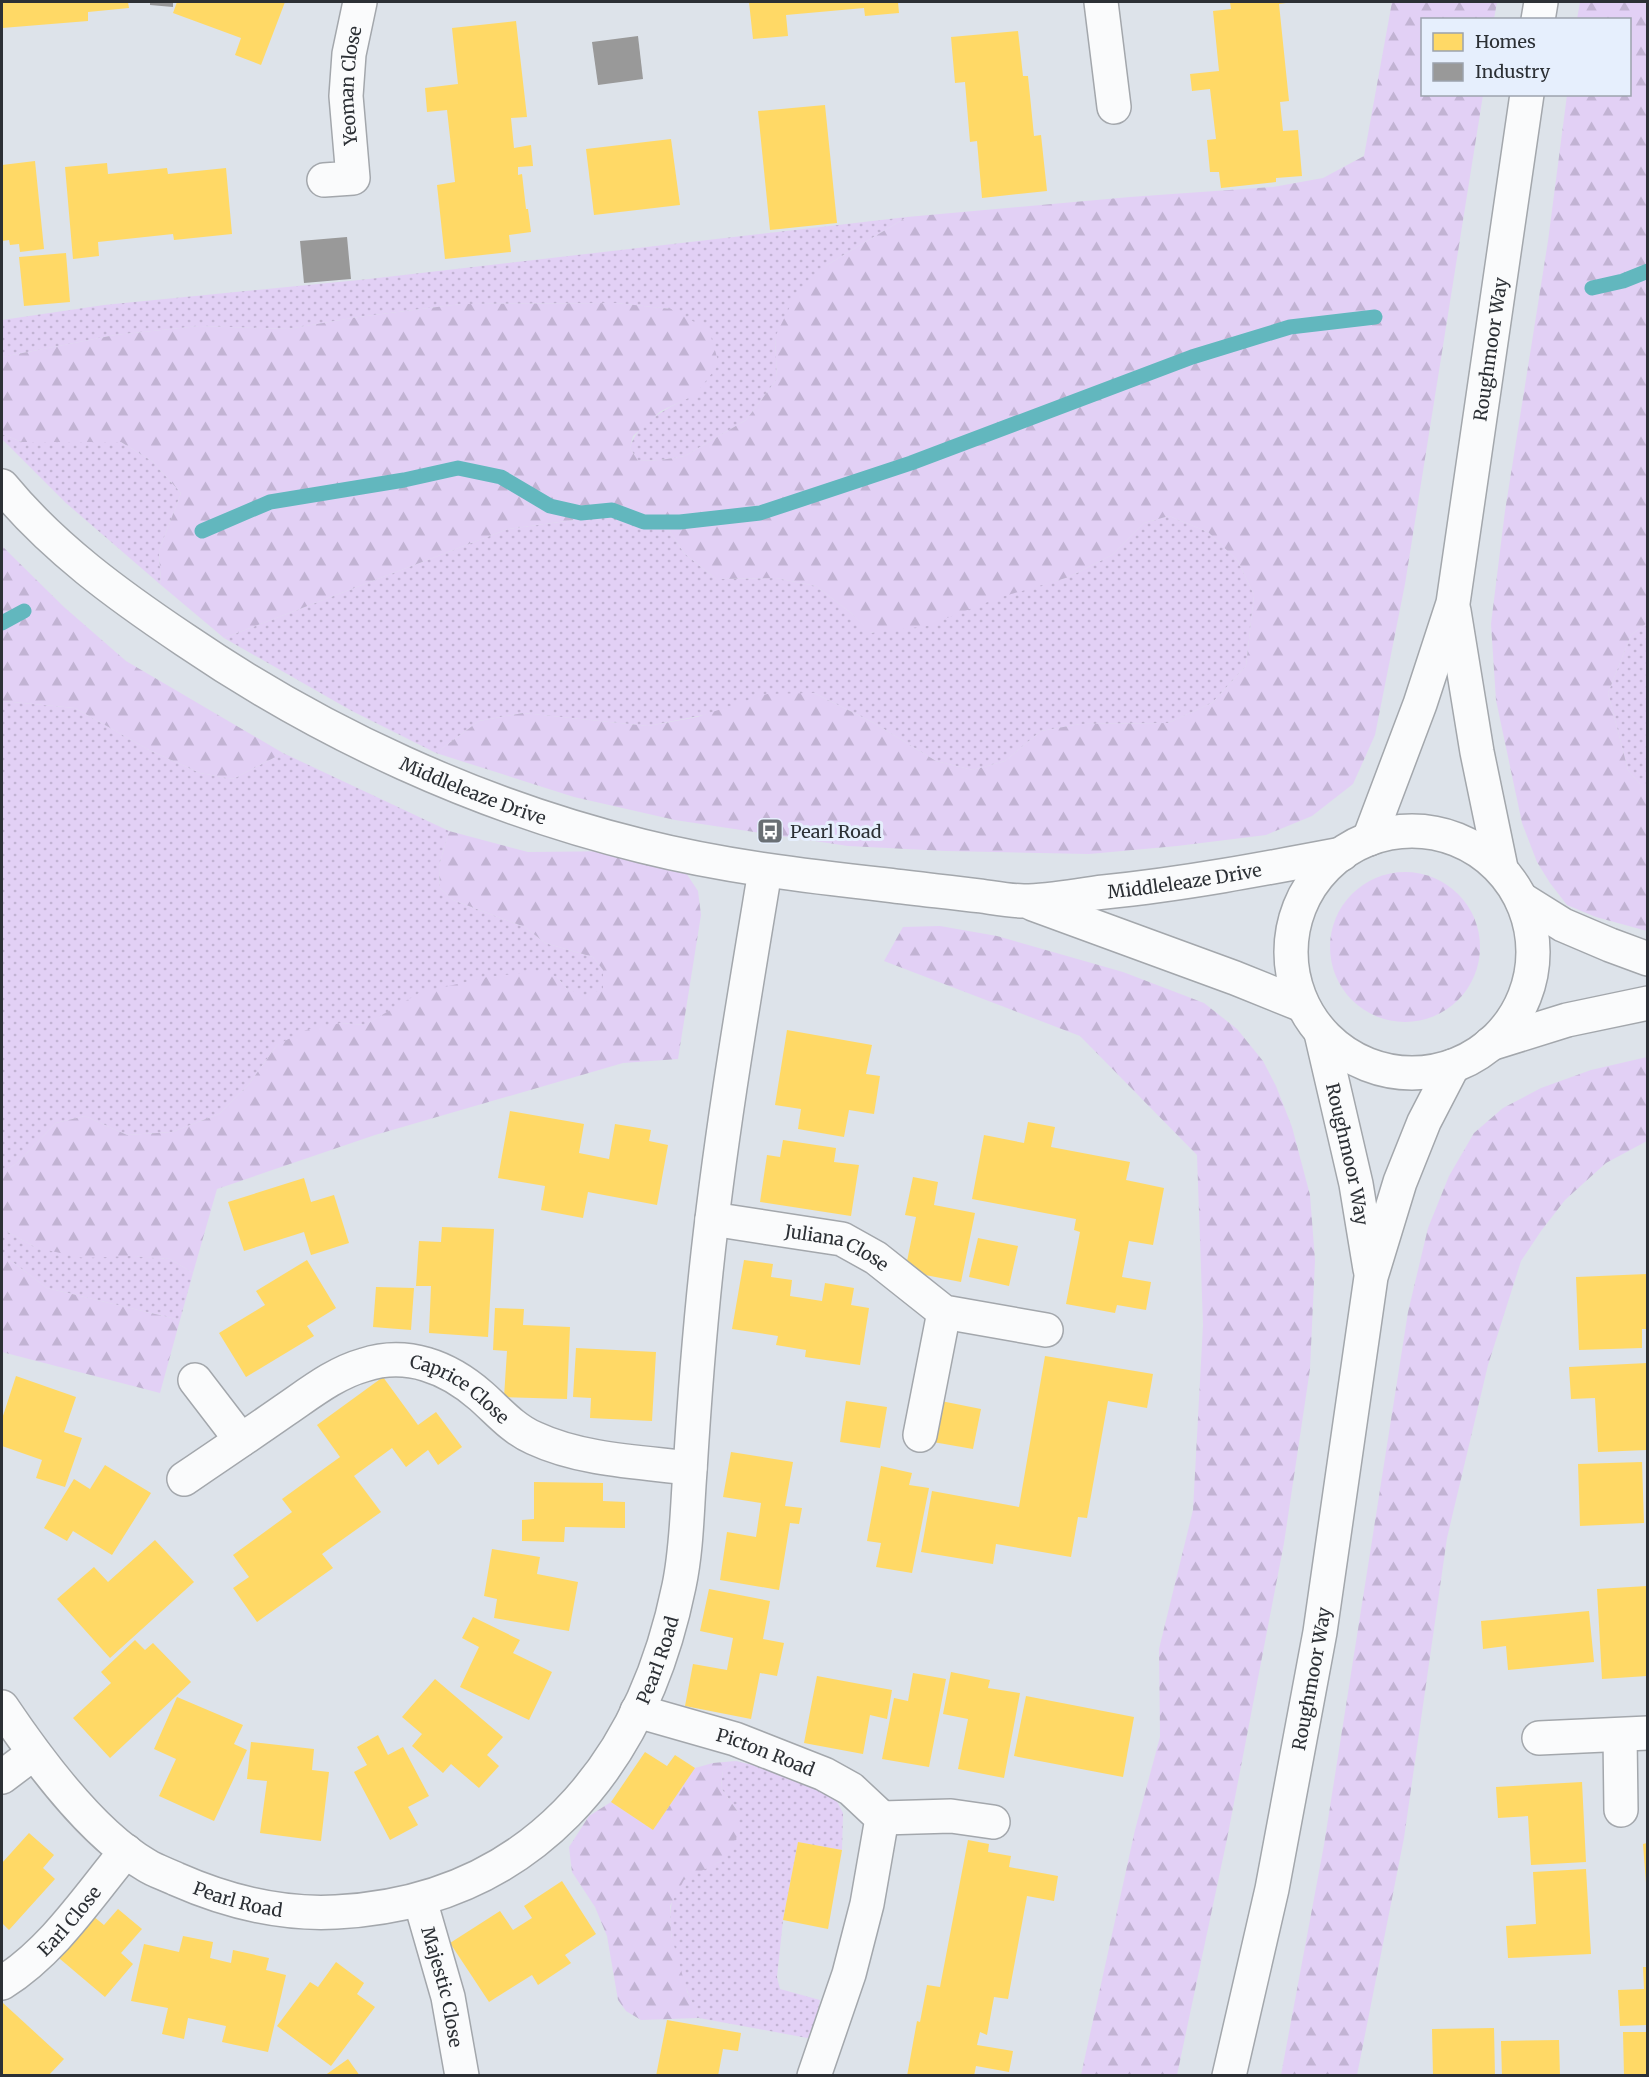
<svg xmlns="http://www.w3.org/2000/svg" width="1649" height="2077" font-family="Merriweather,serif">
<defs>
<pattern id="grass-dots" width="8" height="8" patternUnits="userSpaceOnUse" patternTransform="scale(1.5)"><rect width="8" height="8" fill="#e2d0f5"/><path d="M2 2h.1M6 6h.1" fill="none" stroke="#c2b3d3" stroke-width="1.8" stroke-linecap="round"/></pattern>
<pattern id="forest-firs" width="22" height="20" patternUnits="userSpaceOnUse" patternTransform="scale(1.5)"><rect width="22" height="20" fill="#e2d0f5"/><path d="M5 1l3.5 6h-7zM16 11l3.5 6h-7z" fill="#c2b3d3"/></pattern>
</defs>
<rect width="100%" height="100%" fill="#dde3ea"/>
<g fill="url(#grass-dots)">
<path d="M907,217L827,265L775,337L777,379L746,420L685,456L661,460L638,461L630,448C637,421 671,407 695,394L671,309L616,303L461,304L358,317L288,329L199,326L115,335L2,357V320L104,305L369,279Z"/>
<path d="M2,434L22,442H121L152,461L181,493L159,551L161,585L66,503L2,439Z"/>
<path d="M611,515L663,521L684,553L716,579L776,578L816,586L851,613L871,633L1069,577L1112,555L1144,523L1169,516L1208,532L1238,561L1254,595L1246,666L1212,703L1168,723L1080,724L1041,731L1005,761L973,770L936,761L874,723L814,693L648,726L523,713L479,721L436,753L352,711L224,638L508,529Z"/>
<path d="M1647,623V792L1628,770L1608,693L1631,635Z"/>
<path d="M2,701L75,708L149,750L200,773L233,779L283,753L449,831L439,866L440,888L453,900L525,927L545,943L593,957L603,970L604,989L585,997L567,989L557,977L386,1013L365,1025L341,1023L277,1045L249,1084L219,1114L172,1132L127,1135L85,1116L56,1123L17,1163L2,1173Z"/>
<path d="M2,1229L37,1248L170,1259L193,1273L180,1320L47,1288L2,1254Z"/>
<path d="M736,1761L798,1776L832,1792L843,1813L842,1850L798,1842L783,1920L777,1977L780,1989L820,2000L813,2039L699,2018C683,1984 653,1912 683,1881C690,1874 711,1866 721,1861L738,1812L721,1788L723,1770Z"/>
</g>
<g fill="url(#forest-firs)">
<path d="M1392,2H1497L1494,19L1422,20V94L1483,95L1405,584L1375,735L1353,784L1312,816L1266,835L1177,846L1089,854L946,851L848,846L675,820L574,797L436,753L479,721L523,713L648,726L697,717L767,694L814,693L874,723L936,761L973,770L1005,761L1041,731L1080,724L1168,723L1212,703L1246,666L1254,595L1238,561L1208,532L1169,516L1144,523L1112,555L1069,577L998,598L927,626L870,633L851,613L816,586L776,578L716,579L684,553L663,521L611,515L508,529L224,638L161,585L159,551L181,493L152,461L121,442H22L2,434V357L115,335L199,326L288,329L358,317L461,304L616,303L671,309L709,330L719,364L695,395L661,411L633,436L630,448L638,461L661,460L685,456L746,420L777,379L775,337L796,294L827,265L907,217L1130,197L1273,187L1323,178L1364,156Z"/>
<path d="M1580,2H1647V623L1631,635L1608,693L1628,770L1647,792V931L1596,917L1567,905L1550,883L1537,862L1522,823L1496,700L1491,624L1505,511L1548,241L1567,95L1630,94V20L1577,19Z"/>
<path d="M2,546L64,607L126,661L283,753L233,779L200,773L149,750L75,708L2,701Z"/>
<path d="M449,831L528,852L626,851L684,870L698,891L701,915L678,1059L623,1063L375,1135L217,1189L193,1273L170,1259L130,1256L84,1258L37,1248L2,1229V1173L17,1163L56,1123L85,1116L127,1135L172,1132L219,1114L249,1084L277,1045L306,1030L341,1023L365,1025L419,993L487,977L542,971L557,977L567,989L585,996L603,989V970L593,957L545,943L525,927L453,900L440,888L439,866Z"/>
<circle cx="1405" cy="947" r="75"/>
<path d="M940,926L997,936L1123,972L1204,1003L1237,1029L1263,1061L1276,1086L1292,1127L1310,1195L1315,1260L1310,1369L1284,1543L1227,1839L1177,2075H1081L1135,1830L1160,1737L1159,1649L1193,1510L1203,1325L1197,1155L1080,1036L884,961L903,927Z"/>
<path d="M1647,1057V1141L1606,1163L1565,1200L1541,1231L1521,1261L1488,1365L1447,1538L1404,1838L1357,2075H1281L1324,1845L1408,1312L1428,1228L1449,1176L1474,1133L1503,1108L1541,1088L1591,1070Z"/>
<path d="M2,1254L47,1288L180,1320L160,1393L2,1352Z"/>
<path d="M736,1761L723,1770L721,1788L738,1812L740,1832L721,1861L684,1880L670,1906L671,1935L687,1991L699,2018L641,2020L626,2011L618,2000L607,1936L595,1907L572,1872L569,1847L589,1816L611,1802L653,1830L695,1768L713,1763Z"/>
</g>
<g fill="#ffd966">
<path d="M2,2H128L129,8L88,12V21L2,28Z"/>
<path d="M177,2H285L261,65L235,55L241,38L173,13Z"/>
<path d="M749,2H898L899,13L865,16L864,8L786,15L788,36L753,39Z"/>
<path d="M1230,2H1286V3L1279,4L1289,101L1280,102L1283,131L1298,130L1302,176L1276,178V182L1221,188L1219,172H1210L1207,140L1216,139L1210,89L1192,91L1190,74L1219,71L1213,11L1231,9Z"/>
<path d="M516,21L527,117L511,118L514,148L531,145L533,166L518,167V175L522,174L526,209H528L531,232L509,235L511,252L445,259L437,185L455,182L447,110L427,112L425,88L458,84L452,28Z"/>
<path d="M1018,31L1023,76H1028L1034,136L1041,135L1047,191L982,198L977,141L970,142L965,82L955,83L951,37Z"/>
<path d="M825,105L837,223L770,230L758,111Z"/>
<path d="M671,139L680,205L594,215L586,149Z"/>
<path d="M35,161L44,249L20,252L19,244L10,245L9,240L2,241V165Z"/>
<path d="M107,163L108,174L167,168L168,174L226,168L232,234L174,240L173,234L98,242L99,256L73,259L65,167Z"/>
<path d="M66,253L70,302L24,306L19,257Z"/>
<path d="M787,1030L872,1045L866,1074L880,1076L874,1114L849,1110L844,1137L798,1129L801,1109L775,1105Z"/>
<path d="M510,1111L584,1124L579,1153L609,1159L615,1124L651,1130L649,1141L668,1145L657,1205L588,1192L583,1218L541,1210L545,1186L498,1178Z"/>
<path d="M1028,1122L1055,1127L1051,1147L1130,1162L1126,1180L1164,1188L1153,1245L1129,1241L1122,1277L1151,1282L1146,1310L1117,1305L1115,1313L1066,1304L1080,1232L1074,1230L1076,1219L972,1199L984,1135L1024,1143Z"/>
<path d="M783,1140L836,1148L834,1162L859,1165L851,1216L760,1202L767,1155L780,1157Z"/>
<path d="M913,1177L938,1182L934,1205L975,1213L961,1282L905,1271L916,1217L905,1215Z"/>
<path d="M304,1178L311,1202L334,1195L349,1243L311,1255L304,1232L244,1251L228,1202Z"/>
<path d="M442,1227L494,1229L488,1337L429,1333L431,1286H416L419,1241L441,1242Z"/>
<path d="M978,1238L1018,1246L1009,1286L969,1277Z"/>
<path d="M307,1260L336,1308L307,1326L314,1336L246,1377L219,1333L265,1305L256,1291Z"/>
<path d="M744,1260L773,1264L771,1277L792,1280L790,1296L822,1301L825,1283L854,1288L851,1305L869,1308L860,1365L805,1357L806,1350L776,1345L778,1336L732,1329Z"/>
<path d="M1647,1274V1329H1642V1348L1579,1350L1576,1277Z"/>
<path d="M376,1287L414,1288L411,1330L373,1327Z"/>
<path d="M495,1308L524,1309L523,1325L570,1327L567,1399L504,1397L507,1351L493,1350Z"/>
<path d="M576,1348L656,1352L652,1421L590,1418L591,1398L573,1397Z"/>
<path d="M1045,1356L1153,1374L1147,1408L1108,1401L1087,1518L1078,1517L1071,1557L996,1544L993,1564L921,1552L932,1491L1019,1507Z"/>
<path d="M1647,1363V1450L1598,1452L1595,1398L1571,1399L1569,1367Z"/>
<path d="M16,1376L76,1397L64,1432L82,1438L65,1487L36,1478L42,1460L2,1446V1419Z"/>
<path d="M383,1377L418,1425L436,1412L462,1447L438,1465L428,1450L406,1467L392,1448L354,1476L381,1512L322,1554L333,1568L257,1622L233,1588L249,1577L233,1555L292,1512L282,1499L340,1457L317,1425Z"/>
<path d="M846,1401L887,1407L880,1448L840,1442Z"/>
<path d="M941,1401L981,1409L973,1449L933,1442Z"/>
<path d="M731,1452L793,1462L785,1506L802,1508L799,1524L790,1523L779,1590L720,1580L727,1532L756,1537L761,1503L723,1497Z"/>
<path d="M1642,1462L1644,1523L1580,1526L1578,1464Z"/>
<path d="M105,1465L151,1493L112,1555L73,1531L67,1541L44,1528L74,1479L90,1489Z"/>
<path d="M881,1466L912,1473L909,1485L929,1488L912,1573L876,1567L881,1543L867,1541Z"/>
<path d="M534,1482L603,1483V1501L625,1502V1528L565,1527L564,1542L522,1541V1520L534,1519Z"/>
<path d="M155,1540L194,1582L110,1658L57,1599L94,1567L108,1582Z"/>
<path d="M492,1549L540,1557L537,1574L578,1582L569,1631L494,1618L497,1599L484,1596Z"/>
<path d="M1647,1586V1676L1602,1679L1597,1589Z"/>
<path d="M709,1589L770,1601L763,1639L784,1643L777,1676L760,1673L751,1719L685,1706L693,1664L727,1670L733,1638L700,1631Z"/>
<path d="M1589,1611L1594,1662L1508,1670L1506,1646L1483,1649L1481,1621Z"/>
<path d="M473,1617L520,1640L513,1653L552,1672L529,1720L460,1687L479,1647L462,1638Z"/>
<path d="M135,1640L145,1650L153,1643L191,1682L110,1758L73,1718L111,1683L101,1672Z"/>
<path d="M951,1672L990,1680L988,1688L1020,1693L1004,1778L958,1769L968,1719L943,1714Z"/>
<path d="M913,1673L946,1679L929,1767L882,1759L894,1698L908,1701Z"/>
<path d="M817,1676L892,1690L887,1719L870,1715L863,1754L804,1743Z"/>
<path d="M435,1679L503,1737L487,1755L499,1766L479,1788L451,1764L443,1773L412,1746L422,1734L402,1717Z"/>
<path d="M1026,1696L1134,1717L1123,1777L1014,1756Z"/>
<path d="M177,1697L243,1725L234,1744L247,1750L214,1821L159,1796L176,1759L154,1749Z"/>
<path d="M378,1735L388,1755L403,1747L429,1796L408,1807L418,1825L390,1840L354,1772L367,1765L357,1747Z"/>
<path d="M251,1742L314,1749L312,1770L329,1772L321,1841L260,1833L267,1781L247,1779Z"/>
<path d="M645,1752L667,1766L675,1755L695,1768L653,1830L611,1802Z"/>
<path d="M1582,1782L1586,1862L1531,1865L1528,1816L1498,1818L1496,1787Z"/>
<path d="M29,1833L54,1855L43,1868L55,1879L9,1930L2,1923V1863Z"/>
<path d="M968,1840L989,1844L988,1852L1011,1856L1009,1867L1058,1876L1054,1901L1027,1896L1008,1999L994,1997L987,2035L980,2032L977,2045L1013,2051L1009,2072L976,2066L974,2076H907L917,2021L920,2022L927,1985L940,1987Z"/>
<path d="M798,1842L842,1850L828,1929L783,1920Z"/>
<path d="M1647,1843V1883H1646L1643,1844Z"/>
<path d="M1586,1869L1591,1954L1508,1958L1506,1926L1536,1924L1533,1872Z"/>
<path d="M562,1881L596,1934L565,1955L571,1963L538,1985L532,1975L489,2002L450,1943L500,1911L513,1930L532,1918L524,1906Z"/>
<path d="M118,1909L142,1929L121,1953L133,1964L105,1997L53,1953L88,1912L104,1925Z"/>
<path d="M183,1936L213,1942L210,1958L231,1963L233,1950L269,1958L266,1970L286,1975L268,2052L222,2042L226,2026L188,2018L184,2039L162,2034L168,2008L131,2001L144,1944L179,1952Z"/>
<path d="M336,1962L364,1983L357,1994L375,2007L331,2066L277,2026L310,1982L318,1987Z"/>
<path d="M1643,1967H1647V2025L1620,2026L1618,1990L1644,1989Z"/>
<path d="M3,2003L64,2059L48,2076H2V2005Z"/>
<path d="M667,2020L741,2033L738,2051L723,2049L718,2076H656Z"/>
<path d="M1494,2028L1495,2076H1433L1432,2029Z"/>
<path d="M1623,2032H1647V2076H1624Z"/>
<path d="M1559,2040L1560,2076H1502L1501,2041Z"/>
<path d="M348,2059L360,2076H324Z"/>
</g>
<g fill="#999">
<path d="M150,2H173V7L150,5Z"/>
<path d="M638,36L643,79L598,85L592,42Z"/>
<path d="M347,237L351,279L304,283L300,241Z"/>
</g>
<g fill="none" stroke-linecap="round" stroke-linejoin="round">
<g stroke="#62b7be" stroke-width="15">
<path d="M1592,288L1623,281L1648,271"/>
<path d="M202,531L270,502L404,480L458,468L501,477L550,506L581,513L612,510L644,522H680L760,513L911,463L1192,357L1290,327L1375,317"/>
<path d="M2,623L24,611"/>
</g>
<defs>
<g id="minor">
<path d="M1101,2L1114,107"/>
<path id="s1" d="M324,180L353,178L346,96L349,54L360,2"/>
<path id="s2" d="M2,486C53,548 118,595 185,640C323,734 479,806 642,846C722,866 804,876 887,885C918,889 949,892 981,896C995,898 1010,901 1024,901C1050,901 1078,895 1104,892C1184,884 1263,869 1342,854"/>
<path d="M1523,900L1563,925L1610,945L1648,959"/>
<path d="M1033,904L1235,978L1302,1005"/>
<path d="M1490,1044L1567,1020L1648,1003"/>
<path id="s3" d="M712,1219L842,1239L876,1258L944,1312L1046,1330"/>
<path d="M195,1380L241,1440"/>
<path d="M920,1435L944,1312"/>
<path id="s4" d="M184,1479C218,1456 252,1433 285,1410C310,1393 335,1373 364,1365C407,1351 448,1367 481,1396C498,1411 513,1429 534,1438C581,1460 639,1462 690,1468"/>
<path id="s5" d="M2,1707C37,1759 91,1833 146,1865C155,1871 166,1874 176,1879C228,1902 280,1915 336,1912C530,1902 642,1767 679,1586C687,1548 687,1509 690,1471C694,1405 699,1338 706,1272C720,1138 743,1004 765,871"/>
<path id="s6" d="M637,1711L735,1739L824,1774L851,1789L882,1818L867,1904L849,1974L814,2076"/>
<path d="M1620,1735L1621,1810"/>
<path d="M1539,1738L1648,1733"/>
<path d="M2,1777L34,1753"/>
<path d="M882,1818L951,1816L993,1822"/>
<path id="s7" d="M420,1900L448,1997L462,2076"/>
<path id="s8" d="M2,1983C53,1951 88,1897 126,1851"/>
</g>
<g id="secondary">
<path d="M1538,20L1541,2"/>
<path d="M1454,611L1477,752L1501,868"/>
<circle cx="1412" cy="952" r="121"/>
<path id="s9" d="M1369,839L1420,704L1453,603L1527,94"/>
<path id="s10" d="M1321,1033L1356,1184L1370,1269"/>
<path id="s11" d="M1229,2076L1272,1889L1320,1632L1371,1277L1400,1182L1424,1122L1453,1066"/>
</g>
</defs>
<use href="#minor" stroke="#a3a7ac" stroke-width="36"/>
<use href="#secondary" stroke="#a3a7ac" stroke-width="36"/>
<use href="#minor" stroke="#fafbfc" stroke-width="33"/>
<use href="#secondary" stroke="#fafbfc" stroke-width="33"/>
</g>
<defs>
<symbol id="bus-square" viewBox="-11 -11 22 22"><rect x="-9" y="-9" width="18" height="18" rx="4" fill="#6a6f74" stroke="#e6effd"/><path d="M-5-6H5V4H4V6H2V4H-2V6H-4V4H-5ZM-3.5-4V0h7V-4ZM-3.5 1.2v1.5H-2V1.2ZM2 1.2v1.5H3.5V1.2Z" fill="#fff"/></symbol>
</defs>
<g fill-rule="evenodd">
<use href="#bus-square" x="755" y="816" width="30" height="30"/>
</g>
<g text-anchor="middle" dominant-baseline="central" stroke-width="6" stroke-linejoin="round" paint-order="stroke">
<g font-size="18" fill="#2c3035" stroke="#e6effd">
<text stroke="none"><textPath href="#s1" startOffset="122">Yeoman Close</textPath></text>
<text stroke="none"><textPath href="#s9" startOffset="507">Roughmoor Way</textPath></text>
<text stroke="none"><textPath href="#s2" startOffset="566">Middleleaze Drive</textPath></text>
<text stroke="none"><textPath href="#s2" startOffset="1292">Middleleaze Drive</textPath></text>
<text stroke="none"><textPath href="#s10" startOffset="124">Roughmoor Way</textPath></text>
<text stroke="none"><textPath href="#s3" startOffset="129">Juliana Close</textPath></text>
<text stroke="none"><textPath href="#s4" startOffset="318">Caprice Close</textPath></text>
<text stroke="none"><textPath href="#s5" startOffset="850">Pearl Road</textPath></text>
<text stroke="none"><textPath href="#s11" startOffset="406">Roughmoor Way</textPath></text>
<text stroke="none"><textPath href="#s6" startOffset="135">Picton Road</textPath></text>
<text stroke="none"><textPath href="#s5" startOffset="314">Pearl Road</textPath></text>
<text stroke="none"><textPath href="#s8" startOffset="92">Earl Close</textPath></text>
<text stroke="none"><textPath href="#s7" startOffset="90">Majestic Close</textPath></text>
</g>
<g font-size="18" fill="#2c3035" stroke="#e6effd" text-anchor="start">
<text x="790" y="831">Pearl Road</text>
</g>
</g>
<rect width="1649" height="2077" fill="none" stroke="#2c3035" stroke-width="6"/>
<rect x="1421" y="18" width="210" height="78" fill="#e6effd" stroke="#9ca3ad" stroke-width="1.5"/>
<rect x="1433" y="33" width="30" height="18" fill="#ffd966" stroke="#9ca3ad" stroke-width="1.5"/>
<text x="1475" y="48" font-size="18" fill="#2c3035">Homes</text>
<rect x="1433" y="63" width="30" height="18" fill="#999999" stroke="#9ca3ad" stroke-width="1.5"/>
<text x="1475" y="78" font-size="18" fill="#2c3035">Industry</text>
</svg>
